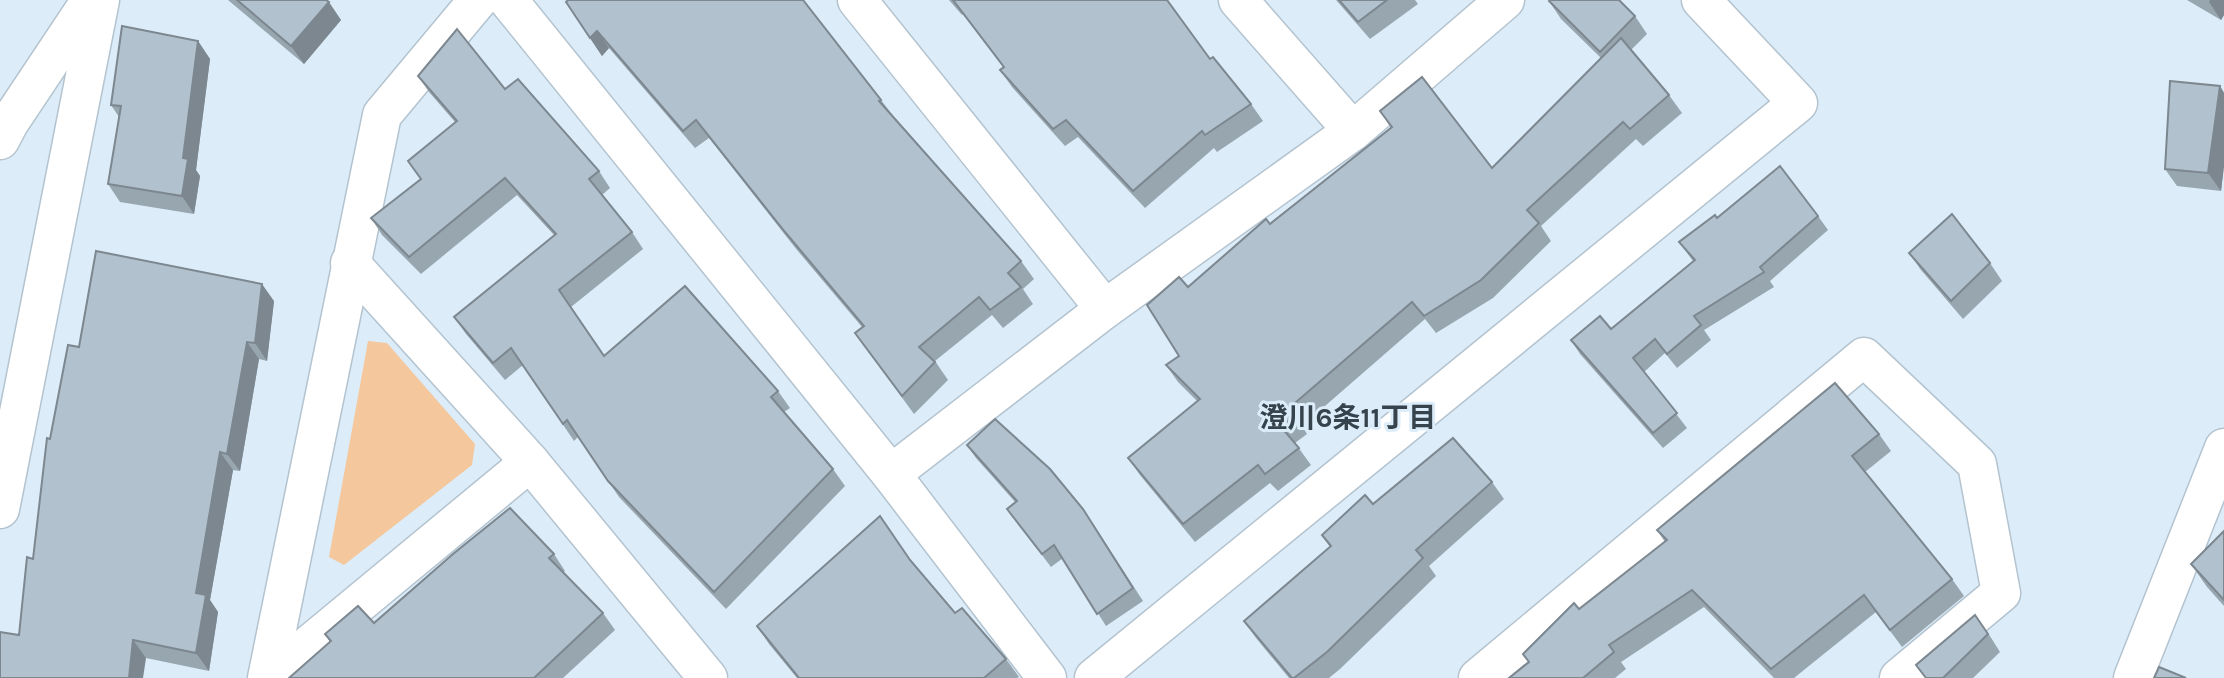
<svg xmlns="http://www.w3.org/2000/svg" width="2224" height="678" font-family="Karla,'Noto Sans JP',sans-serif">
<rect width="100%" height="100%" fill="#dcedf9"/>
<path fill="#f4c79c" d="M368,341L387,343L475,444L472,465L344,565L329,557Z"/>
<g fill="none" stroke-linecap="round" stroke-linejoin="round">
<defs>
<g id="minor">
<path d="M508,0L891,474"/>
<path d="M857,0L1105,309"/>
<path d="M1353,131L1505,0"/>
<path d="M0,140L9,123L91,0"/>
<path d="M350,263L530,462L708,678"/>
<path d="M0,509L100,0"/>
<path d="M267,678L382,115L478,0"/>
<path d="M269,678L530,462"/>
<path d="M1047,678L891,474L1105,309L1353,131L1238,0"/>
<path d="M1094,678L1798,103L1701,0"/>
<path d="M1478,678L1864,357L1977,464L2001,593L1899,678"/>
</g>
<path id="tertiary" d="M2133,678L2224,448"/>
</defs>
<use href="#minor" stroke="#b3c3cf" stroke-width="41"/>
<use href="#tertiary" stroke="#b3c3cf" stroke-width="41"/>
<use href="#minor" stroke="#fff" stroke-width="38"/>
<use href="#tertiary" stroke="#fff" stroke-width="38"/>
</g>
<g fill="#98a6b0">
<path d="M228,0H326L341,20L304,64Z"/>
<path d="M949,0H1167L1210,59L1251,104L1263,121L1217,152L1214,148L1145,208L1078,137L1065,146L1012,87L1000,70L1003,67L963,14L962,15Z"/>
<path d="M1336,0H1415L1418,4L1370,39Z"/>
<path d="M2187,0H2224V15L2221,20Z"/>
<path d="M1549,1L1635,16L1647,34L1631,50L1669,95L1682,113L1643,146L1636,139L1541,226L1551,241L1493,298L1436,333L1425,319L1302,426L1307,434L1295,443L1311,465L1278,491L1270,483L1195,542L1140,475L1128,458L1197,401L1178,382L1166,365L1179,356L1188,287L1391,128L1380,111L1492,168L1601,58L1561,19Z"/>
<path d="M566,2L881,100L894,117L1021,261L1034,279L1023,289L1033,304L1003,328L992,315L935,361L948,380L914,414L855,333L862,327L797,250L709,138L695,148L609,48L602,56Z"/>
<path d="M198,41L210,59L196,170L200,176L194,214L120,202L108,184L119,117L111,105Z"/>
<path d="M418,76L505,89L599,171L610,188L602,195L632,232L643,249L571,307L605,356L778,391L790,408L784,412L833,469L845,486L726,609L619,497L578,437L574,441L523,365L505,380L466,334L454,317L554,235L517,195L421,274L382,235L371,218L421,179L455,122L429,92Z"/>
<path d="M2220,86L2224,93V166L2221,191L2177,186L2165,169Z"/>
<path d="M1818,216L1828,230L1770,281L1774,287L1704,330L1711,340L1677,368L1665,353L1644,372L1687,428L1663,448L1580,354L1571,340L1611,329L1693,261L1679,242L1717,218Z"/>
<path d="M1909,253L1990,263L2002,281L1963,319L1921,270Z"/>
<path d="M274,301L267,361L259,359L240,471L233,470L210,600L218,612L209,671L146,658L19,635L33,559L50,439Z"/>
<path d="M1879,434L1891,451L1865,472L1952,579L1964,596L1902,647L1876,612L1794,678H1774L1704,607L1621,662L1626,669L1615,678H1509L1529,662L1523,654L1665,542L1657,530Z"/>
<path d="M967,445L1092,522L1143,601L1106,626L1063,558L1051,567L1007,509L1016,503L976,458Z"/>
<path d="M1492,482L1504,499L1429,566L1436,576L1340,669L1329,678H1289L1256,638L1244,621L1330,547L1322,535L1373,504Z"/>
<path d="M2224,531V606L2207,587L2191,564Z"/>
<path d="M554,554L565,571L563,573L603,613L615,630L563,678H289L330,642L325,634L374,623Z"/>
<path d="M910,560L955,613L1006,659L1019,677L1017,678H797L769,644L757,626Z"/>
<path d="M1988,633L2000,652L1973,678H1925Z"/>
</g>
<g fill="#7c8790">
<path d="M2210,0H2224V15L2221,20L2209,2Z"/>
<path d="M329,2L341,20L304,64L291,46Z"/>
<path d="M597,31L609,48L602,56L590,38Z"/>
<path d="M198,41L210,59L196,170L200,176L194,214L182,196L183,158Z"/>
<path d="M2220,86L2224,93V166L2221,191L2208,173Z"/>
<path d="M262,284L274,301L267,361L255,343Z"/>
<path d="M247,342L259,359L240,471L227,454Z"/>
<path d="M220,452L233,470L210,600L218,612L209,671L196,653V593Z"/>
<path d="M133,640L146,658L143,678H129Z"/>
</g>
<g fill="#b1c1cd" stroke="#7c8790" stroke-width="2">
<path d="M237,0H326L329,2L291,46Z"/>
<path d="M568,0H803L881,100L879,101L1021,261L1008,273L1021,287L990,310L979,297L919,347L935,362L902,396L855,333L864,326L785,232L696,120L683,131L597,31L590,38L566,2Z"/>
<path d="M953,0H1167L1210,59L1213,57L1251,104L1205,135L1202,131L1133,191L1066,120L1053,129L1000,70L1004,67Z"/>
<path d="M1339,0H1387L1358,22Z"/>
<path d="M1550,0H1619L1635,16L1600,52L1549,1Z"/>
<path d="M122,26L198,41L183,158L188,159L182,196L108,184L121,106L111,105Z"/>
<path d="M457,29L505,89L518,79L599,171L589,179L632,232L559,290L604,356L685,286L778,391L771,397L833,469L714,592L608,481L567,420L563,424L511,348L493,363L454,317L556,234L505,178L409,257L371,218L421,179L408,161L457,121L418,76Z"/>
<path d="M1621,38L1669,95L1630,129L1623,122L1527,210L1539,223L1481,280L1424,316L1412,302L1288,409L1295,416L1281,427L1299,448L1265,474L1258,465L1183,524L1128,458L1200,399L1166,365L1179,356L1147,305L1179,277L1188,287L1266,219L1270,224L1392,127L1380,111L1422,77L1492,168Z"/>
<path d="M2170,81L2220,86L2208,173L2165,169Z"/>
<path d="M1780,166L1818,216L1760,267L1764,272L1694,316L1701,325L1667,354L1655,339L1633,358L1677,413L1653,433L1571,340L1600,316L1611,329L1695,260L1679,242L1715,215L1717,218Z"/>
<path d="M1952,214L1990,263L1951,301L1909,253Z"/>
<path d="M96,251L262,284L255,343L247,342L227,454L220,452L196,593L206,595L196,653L133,640L129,678H0V632L19,635L27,557L33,559L47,438L50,439L68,345L79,347Z"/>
<path d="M1835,383L1879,434L1852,456L1952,579L1890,630L1864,595L1771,669L1692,590L1609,645L1614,652L1583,678H1509L1529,662L1523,654L1574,603L1579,609L1667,540L1657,530Z"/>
<path d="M995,419L1050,469L1083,509L1133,588L1097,614L1054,545L1042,554L1007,509L1017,501L967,445Z"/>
<path d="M1453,438L1492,482L1416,550L1423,558L1327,652L1294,678H1292L1244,621L1331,546L1322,535L1365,495L1373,504Z"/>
<path d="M510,508L554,554L549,558L603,613L534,678H289L331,641L325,634L358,606L374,623L453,554Z"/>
<path d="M880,516L910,560L955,613L962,608L1006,659L984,678H799L757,626Z"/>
<path d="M2224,531V600L2191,564Z"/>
<path d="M1975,615L1988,634L1943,678H1926L1916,665Z"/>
<path d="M2159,667L2186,678H2154Z"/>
</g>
<g text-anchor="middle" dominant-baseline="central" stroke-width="6" stroke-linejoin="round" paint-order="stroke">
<g font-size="28" font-weight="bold" fill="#36434d" stroke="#dcedf9">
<text x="1348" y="417">澄川6条11丁目</text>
</g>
</g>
</svg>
